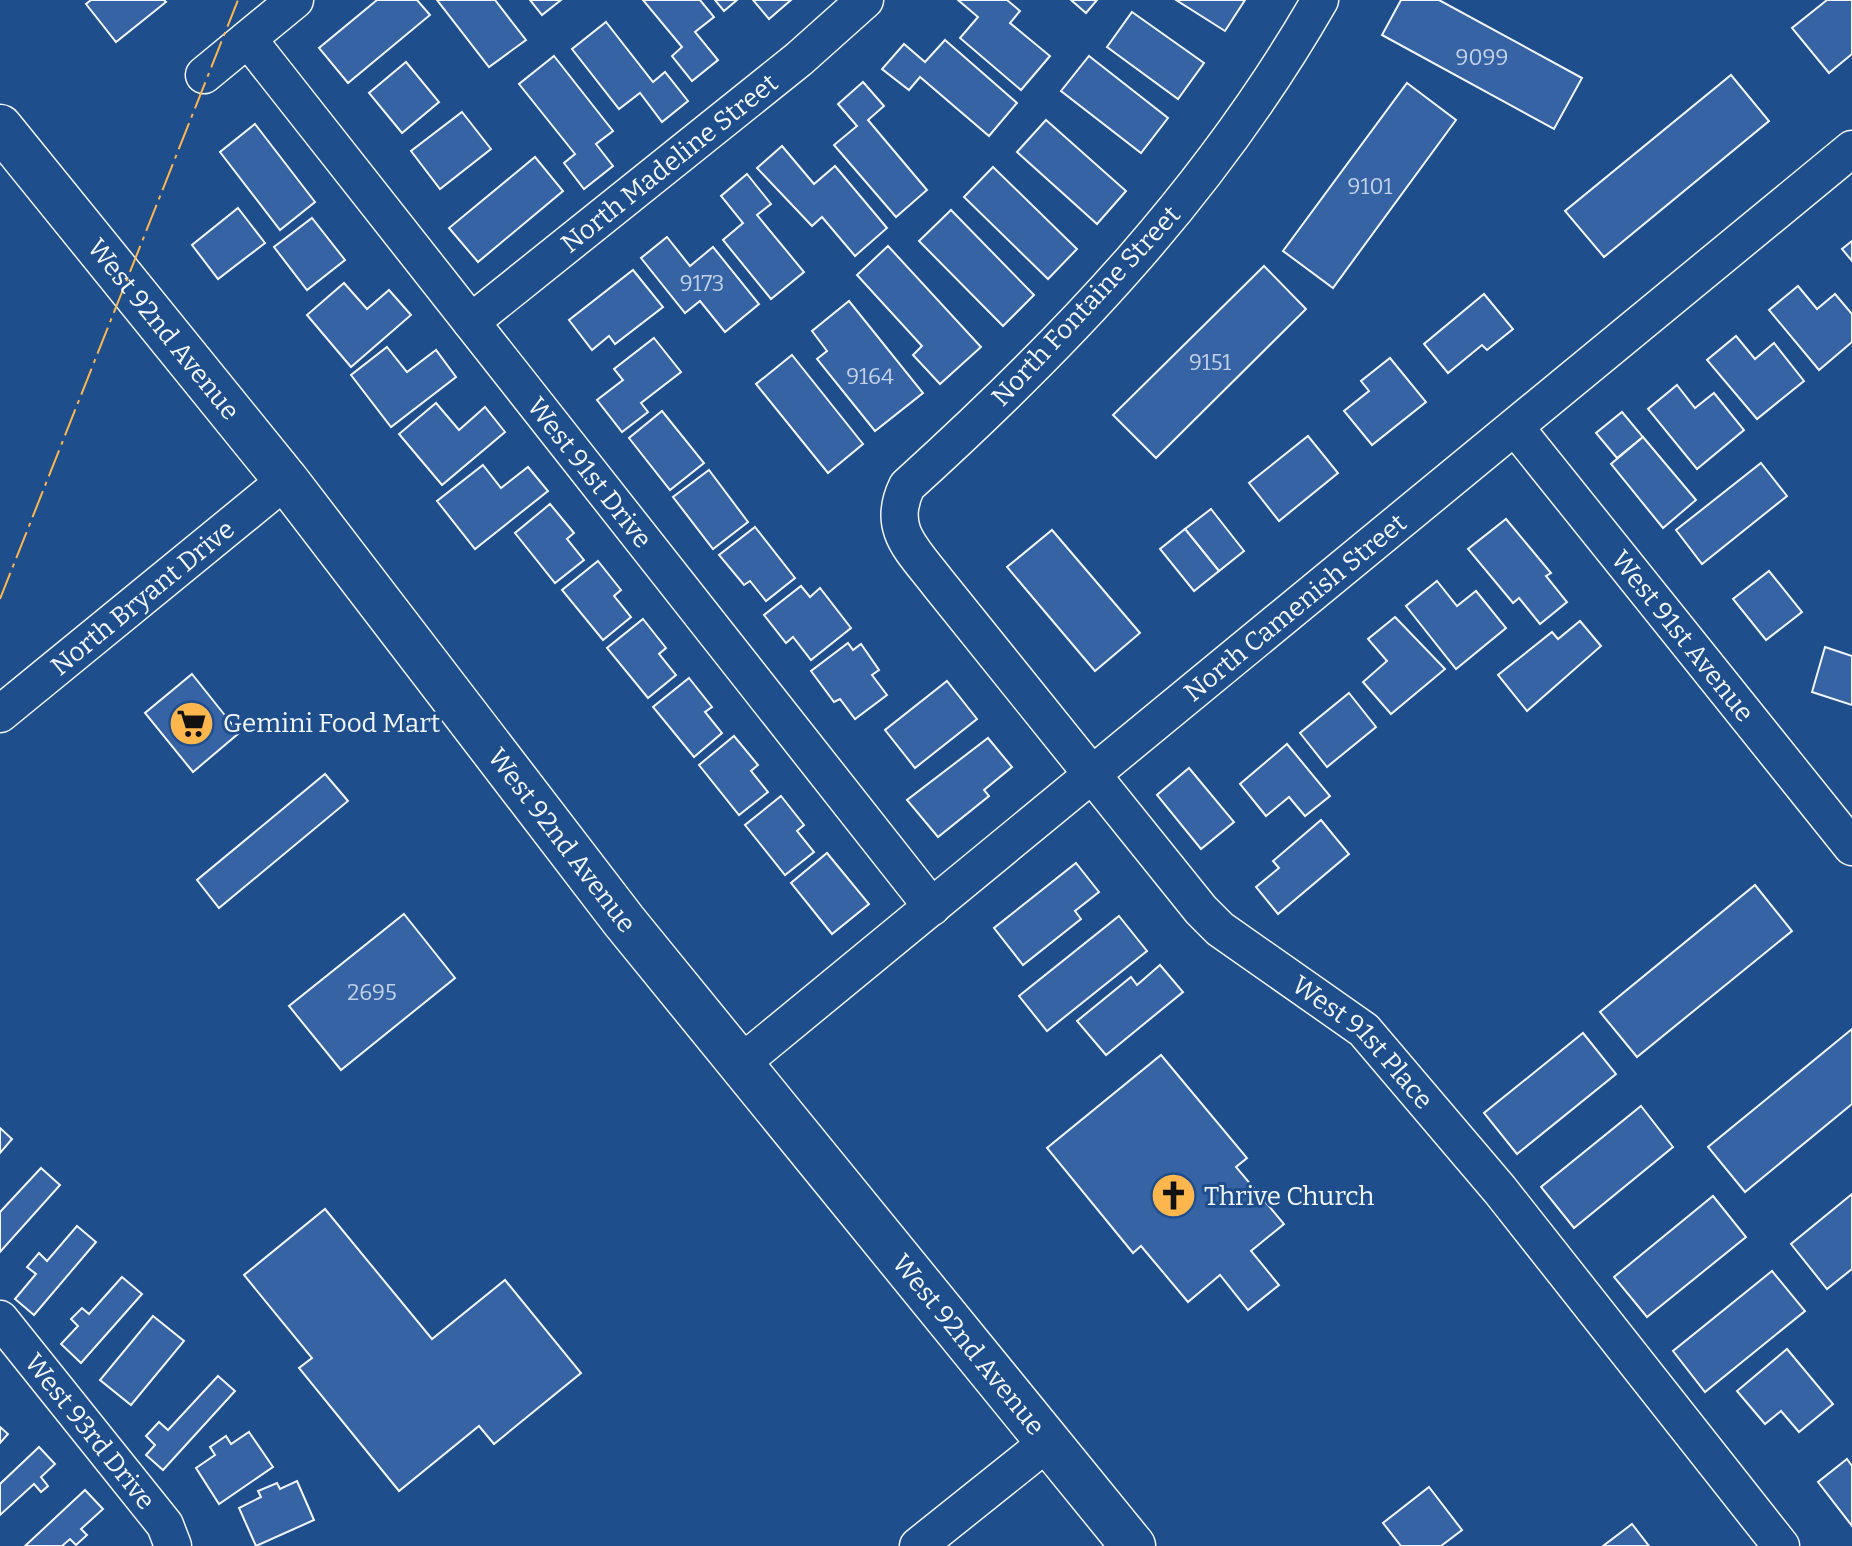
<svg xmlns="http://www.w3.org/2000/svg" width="1852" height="1546" font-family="Bitter,serif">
<rect width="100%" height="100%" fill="#1f4e8c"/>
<g fill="#3563a3" stroke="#f2f6ff" stroke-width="2">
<path d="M91,0H164L166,2L116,42L86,4Z"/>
<path d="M377,0H417L430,15L348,83L319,48Z"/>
<path d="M437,0H495L526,40L489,67Z"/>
<path d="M530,0H561L542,15Z"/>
<path d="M643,0H700L714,17L695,32L718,60L692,81L672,56L682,47Z"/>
<path d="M715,0H737L724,11Z"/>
<path d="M753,0H791L769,19Z"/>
<path d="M958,0H1007L1020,11L1010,23L1050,56L1021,90L960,38L978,17Z"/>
<path d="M1071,0H1097L1086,13Z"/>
<path d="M1176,0H1245L1225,31Z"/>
<path d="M1401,0H1439L1582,78L1554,129L1382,35Z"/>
<path d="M1827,0H1852V54L1829,73L1792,28Z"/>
<path d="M1132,12L1204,63L1178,99L1107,47Z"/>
<path d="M606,22L653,82L665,72L688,101L662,122L640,93L619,109L572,49Z"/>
<path d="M945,40L1017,103L989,136L920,77L909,90L882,69L904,44L925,62Z"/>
<path d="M554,56L613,131L596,144L613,166L584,189L564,163L575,154L519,84Z"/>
<path d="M1089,56L1168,118L1141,153L1061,91Z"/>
<path d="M406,62L439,102L402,133L369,93Z"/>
<path d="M1731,75L1769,121L1604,257L1565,211Z"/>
<path d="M863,82L884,106L868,120L927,190L896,217L834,145L857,126L838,104Z"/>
<path d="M1407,83L1456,120L1333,288L1283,251Z"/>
<path d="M462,112L491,149L440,189L411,151Z"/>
<path d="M1046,120L1126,191L1097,224L1017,152Z"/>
<path d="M255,124L315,202L280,230L220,152Z"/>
<path d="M782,146L814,184L835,166L887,228L855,256L822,217L812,226L757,168Z"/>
<path d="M535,157L563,191L478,262L449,228Z"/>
<path d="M993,167L1077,249L1048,279L964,197Z"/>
<path d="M747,174L771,204L757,215L804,272L771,299L723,240L743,223L721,196Z"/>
<path d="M238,208L265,243L218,279L192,245Z"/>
<path d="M951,210L1034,295L1003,326L919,241Z"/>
<path d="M312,218L345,260L307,290L274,247Z"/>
<path d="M667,237L690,266L713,247L759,304L725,332L700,301L685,313L641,258Z"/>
<path d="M1852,241V261L1842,249Z"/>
<path d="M888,246L981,347L940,384L913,355L922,346L857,275Z"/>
<path d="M1264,266L1306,309L1156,458L1113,415Z"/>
<path d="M633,270L663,307L615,344L609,336L592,350L569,320Z"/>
<path d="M344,283L367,309L389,290L411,315L351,367L307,315Z"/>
<path d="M1798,286L1817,309L1835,294L1852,314V342L1819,370L1769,310Z"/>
<path d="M1484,294L1513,329L1487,350L1482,345L1448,373L1424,344Z"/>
<path d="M849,301L923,393L875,431L817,359L827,351L812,331Z"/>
<path d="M1736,336L1755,359L1774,343L1804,381L1757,419L1707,360Z"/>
<path d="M654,338L681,372L641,403L648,412L622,432L597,400L623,380L614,369Z"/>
<path d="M387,347L407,372L436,350L456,377L391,427L351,375Z"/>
<path d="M792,355L863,444L828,473L756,384Z"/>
<path d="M1390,358L1426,402L1372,445L1344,411L1369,391L1361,381Z"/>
<path d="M1677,385L1695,408L1714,393L1744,430L1697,469L1648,409Z"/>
<path d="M436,403L459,430L485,407L505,432L442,485L399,434Z"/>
<path d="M662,411L704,463L670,490L629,438Z"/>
<path d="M1622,412L1643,437L1617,458L1596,433Z"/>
<path d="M1308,436L1338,473L1279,521L1249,483Z"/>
<path d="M1643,437L1696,500L1663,528L1611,464Z"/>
<path d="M1761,463L1787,496L1702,564L1676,530Z"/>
<path d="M483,465L501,488L528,467L548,491L475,549L437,501Z"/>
<path d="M709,470L748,522L713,549L673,497Z"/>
<path d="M550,504L574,533L567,539L584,560L555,583L515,533Z"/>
<path d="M1211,509L1244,551L1219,571L1185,529Z"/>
<path d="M1506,519L1551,573L1546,576L1567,602L1540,624L1519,598L1513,603L1468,549Z"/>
<path d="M755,527L795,578L766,601L750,581L744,585L719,555Z"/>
<path d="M1185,529L1219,571L1194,591L1160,549Z"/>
<path d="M1052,530L1140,633L1095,671L1007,567Z"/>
<path d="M598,561L621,590L614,596L631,617L603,640L562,590Z"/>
<path d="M1769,571L1802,612L1766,640L1733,599Z"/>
<path d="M1437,581L1457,606L1476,591L1506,628L1456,669L1406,606Z"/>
<path d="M801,586L810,597L820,588L851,628L811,660L793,637L786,643L764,615Z"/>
<path d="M1395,617L1445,669L1391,714L1363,682L1387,661L1368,639Z"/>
<path d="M643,619L666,648L659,654L676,675L648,698L607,648Z"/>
<path d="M1580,621L1601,646L1527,711L1498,675L1552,632L1558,639Z"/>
<path d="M848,643L853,650L861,644L879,670L872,675L887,695L855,719L840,699L834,702L811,671Z"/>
<path d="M1825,647L1852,656V705L1812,692Z"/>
<path d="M192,674L239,733L193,772L145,713Z"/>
<path d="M689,678L712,707L705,712L722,733L694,757L653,707Z"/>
<path d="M947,681L977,719L915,768L885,730Z"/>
<path d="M1349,693L1376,727L1327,767L1300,733Z"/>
<path d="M734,736L758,765L751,771L768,792L739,815L699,765Z"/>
<path d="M988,738L1012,767L984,790L989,796L938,837L907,800Z"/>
<path d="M1287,744L1330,796L1305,816L1289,797L1266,816L1240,784Z"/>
<path d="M1189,768L1234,822L1201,849L1157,795Z"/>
<path d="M325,774L348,801L219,908L197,880Z"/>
<path d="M781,796L804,825L797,831L814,852L785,875L745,825Z"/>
<path d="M1321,820L1349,854L1278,914L1256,887L1279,868L1273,861Z"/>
<path d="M827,853L869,904L832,934L791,883Z"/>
<path d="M1076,863L1099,892L1075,911L1081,919L1023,965L994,928Z"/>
<path d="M1755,885L1792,931L1637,1057L1600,1012Z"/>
<path d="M404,914L455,978L341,1070L289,1006Z"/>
<path d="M1119,916L1147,951L1047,1031L1019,996Z"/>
<path d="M1160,965L1183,992L1106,1055L1077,1021L1131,977L1137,985Z"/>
<path d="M1852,1029V1104L1745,1192L1708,1147Z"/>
<path d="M1583,1033L1616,1074L1517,1154L1484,1113Z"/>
<path d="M1161,1055L1247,1158L1236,1167L1284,1224L1251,1251L1279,1285L1248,1310L1220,1275L1188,1302L1141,1246L1133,1253L1047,1148Z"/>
<path d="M1641,1106L1673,1147L1574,1228L1541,1187Z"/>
<path d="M0,1128L12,1139L0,1153Z"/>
<path d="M41,1168L60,1185L0,1252V1212Z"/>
<path d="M1852,1194V1269L1827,1289L1791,1244Z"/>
<path d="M1713,1196L1746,1237L1647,1317L1614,1277Z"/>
<path d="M325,1209L432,1339L505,1280L581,1373L494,1444L479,1426L399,1491L299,1368L312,1358L244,1275Z"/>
<path d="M77,1226L96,1242L34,1315L15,1299L36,1274L27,1267L39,1253L47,1261Z"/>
<path d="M1772,1271L1805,1311L1705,1392L1673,1351Z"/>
<path d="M122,1277L142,1294L81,1363L61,1344L78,1326L71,1319L82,1308L89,1314Z"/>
<path d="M153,1316L184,1341L131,1405L100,1380Z"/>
<path d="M1787,1349L1833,1404L1799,1432L1781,1411L1765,1424L1737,1391Z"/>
<path d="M218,1376L235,1391L163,1470L146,1455L155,1445L146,1436L159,1422L168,1430Z"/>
<path d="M0,1427L8,1434L0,1443Z"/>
<path d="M249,1432L273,1467L219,1504L196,1468L215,1455L210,1447L226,1436L231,1444Z"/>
<path d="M39,1447L55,1464L41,1477L48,1486L41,1492L34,1484L0,1515V1484Z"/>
<path d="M1847,1459L1852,1466V1526L1818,1482Z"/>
<path d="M297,1481L314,1520L256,1546L239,1508L261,1497L258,1491L277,1483L280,1489Z"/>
<path d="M1429,1487L1462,1530L1441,1546H1401L1383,1523Z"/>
<path d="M85,1490L103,1509L81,1529L87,1535L76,1545L70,1539L62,1546H25Z"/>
<path d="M1632,1524L1649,1546H1603Z"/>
</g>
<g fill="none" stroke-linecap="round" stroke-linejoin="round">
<defs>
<g id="minor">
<path id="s1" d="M1320,0C1211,190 1068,340 907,486C886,529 913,550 938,583L1201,910L1220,929L1364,1030L1500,1190L1781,1546"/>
<path id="s2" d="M248,39L932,907"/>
<path d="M204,75L295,0"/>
<path id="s3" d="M471,322L799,59L865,0"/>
<path id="s4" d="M1515,427L1852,847"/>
<path id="s5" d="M0,714L286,480"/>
<path id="s6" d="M739,1065L1852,149"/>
<path id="s7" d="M0,1319L165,1525L173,1546"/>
<path d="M918,1546L1048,1442"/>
</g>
<g id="major">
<path id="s8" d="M0,127L286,480L624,921L1133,1546"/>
</g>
</defs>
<use href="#minor" stroke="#f2f6ff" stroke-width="39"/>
<use href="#major" stroke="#f2f6ff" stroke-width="47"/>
<use href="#minor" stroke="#1f4e8c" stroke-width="36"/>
<use href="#major" stroke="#1f4e8c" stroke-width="44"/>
<path stroke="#ffb74d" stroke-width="2" stroke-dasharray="28 6 4 6" stroke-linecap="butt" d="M0,599L238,0"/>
</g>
<defs>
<symbol id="supermarket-disc" viewBox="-11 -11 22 22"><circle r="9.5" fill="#ffb74d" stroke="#1f4e8c"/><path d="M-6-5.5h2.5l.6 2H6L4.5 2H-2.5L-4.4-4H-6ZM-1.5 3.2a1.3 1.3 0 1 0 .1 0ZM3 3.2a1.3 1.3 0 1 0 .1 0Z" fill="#111"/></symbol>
<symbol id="church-disc" viewBox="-11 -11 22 22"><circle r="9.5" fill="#ffb74d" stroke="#1f4e8c"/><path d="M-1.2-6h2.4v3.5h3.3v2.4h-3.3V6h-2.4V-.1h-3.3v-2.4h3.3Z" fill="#111"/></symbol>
</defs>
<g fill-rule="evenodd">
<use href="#supermarket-disc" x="166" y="698" width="51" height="51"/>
<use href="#church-disc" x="1148" y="1170" width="51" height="51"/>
</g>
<g text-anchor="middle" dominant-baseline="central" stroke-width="6" stroke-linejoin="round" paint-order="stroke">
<g font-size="22" fill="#c3d1e8">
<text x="1482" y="57">9099</text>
<text x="1370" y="186">9101</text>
<text x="702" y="283">9173</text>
<text x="1210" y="362">9151</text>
<text x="870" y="376">9164</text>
<text x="372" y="992">2695</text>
</g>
<g font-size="26" fill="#f2f6ff" stroke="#1f4e8c">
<text stroke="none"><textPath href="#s3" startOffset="254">North Madeline Street</textPath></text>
<text transform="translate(1086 306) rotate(-47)">North Fontaine Street</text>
<text stroke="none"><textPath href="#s8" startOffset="260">West 92nd Avenue</textPath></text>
<text stroke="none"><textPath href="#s2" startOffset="552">West 91st Drive</textPath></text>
<text stroke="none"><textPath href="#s5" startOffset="184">North Bryant Drive</textPath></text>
<text stroke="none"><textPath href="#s6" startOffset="720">North Camenish Street</textPath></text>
<text stroke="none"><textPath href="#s4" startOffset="268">West 91st Avenue</textPath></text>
<text stroke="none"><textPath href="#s8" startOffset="908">West 92nd Avenue</textPath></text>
<text stroke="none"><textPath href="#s1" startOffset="1380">West 91st Place</textPath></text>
<text stroke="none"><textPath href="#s8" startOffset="1556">West 92nd Avenue</textPath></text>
<text stroke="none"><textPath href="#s7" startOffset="144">West 93rd Drive</textPath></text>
</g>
<g font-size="26" fill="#f2f6ff" stroke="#1f4e8c" text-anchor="start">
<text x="223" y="723">Gemini Food Mart</text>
<text x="1204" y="1196">Thrive Church</text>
</g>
</g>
</svg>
